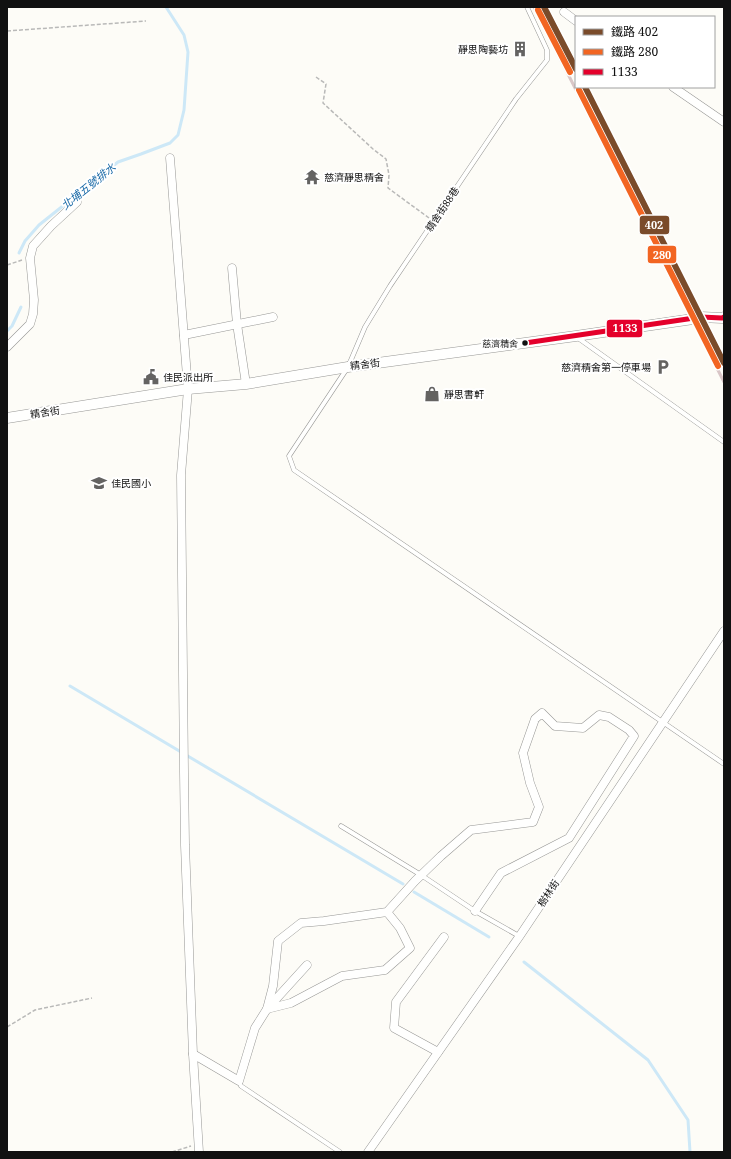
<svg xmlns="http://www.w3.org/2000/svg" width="731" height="1159" font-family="'Noto Serif','Noto Sans TC',serif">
<rect width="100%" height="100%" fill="#fdfcf7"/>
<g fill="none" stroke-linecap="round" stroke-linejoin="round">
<g stroke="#cde8f7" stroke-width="3">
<path d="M19,253L25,241L39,225L118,162L141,154L170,143L178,135L184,110L188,52L184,35L166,7"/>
<path d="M7,331L12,326L21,307"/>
<path d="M70,686L403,884"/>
<path d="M414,892L489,937"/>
<path d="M524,962L648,1060L688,1120L690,1152"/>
</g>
<defs>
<g id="service">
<path d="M527,7L547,50V60L516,99L390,286L365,327L348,367L289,456L294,470L724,764"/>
<path d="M578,338L724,442"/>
<path d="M341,826L421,875L475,911L519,936"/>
<path d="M239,1081L241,1086L340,1152"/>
</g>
<g id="minor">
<path d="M564,12L576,21"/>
<path d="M673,87L724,122"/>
<path d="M170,158L188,389L181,475L184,772L185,845L193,1054L199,1152"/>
<path d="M232,268L237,324L246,384"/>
<path d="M184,335L273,317"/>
<path d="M7,347L30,324L33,314L34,300L30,258L33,246L51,226L77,202"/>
<path d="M387,912L324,921L301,923L278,941L273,986L267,1009L291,1003L342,976L385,970L410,948L400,928L387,912L415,881L441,856L471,830L533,822L539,807L530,783L523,753L535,719L542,713L555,726L583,728L599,715L609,717L629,730L634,736L569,838L501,873L475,911"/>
<path d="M438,1052L394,1028L396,1002L444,937"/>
<path d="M193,1054L239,1081L255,1028L267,1009L307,965"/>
<path d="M368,1152L519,937L724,631"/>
</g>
<path id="tertiary" d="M7,418L188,389L246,384L348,367L576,336L693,319L701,317L722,318L724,317"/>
</defs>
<use href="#service" stroke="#979795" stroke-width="5"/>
<use href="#minor" stroke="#979795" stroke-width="9"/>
<use href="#tertiary" stroke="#979795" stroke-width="11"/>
<g stroke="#b9b9b8" stroke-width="1.5" stroke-dasharray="4 2" stroke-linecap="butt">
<path d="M7,31L146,21"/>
<path d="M316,77L326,84L323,103L373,149L386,159L389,175L388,188L429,218"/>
<path d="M7,265L22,260"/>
<path d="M7,1027L35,1010L92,998"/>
<path d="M172,1152L191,1146"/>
</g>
<use href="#service" stroke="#fffffe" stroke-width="4"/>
<use href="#minor" stroke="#fffffe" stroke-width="8"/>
<use href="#tertiary" stroke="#fffffe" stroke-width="10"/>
<path stroke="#d9c6c7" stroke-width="3" d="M534,7L724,382"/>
<defs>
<path id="bus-1" d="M525,343L701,317L722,318L724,317"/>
</defs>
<use href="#bus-1" stroke="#fff" stroke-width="8"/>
<use href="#bus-1" stroke="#e4002b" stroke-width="5"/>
<defs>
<g id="rail-1">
<path d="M544,7L576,69"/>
<path d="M585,87L724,363"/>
</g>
<g id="rail-2">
<path d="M538,10L570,72"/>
<path d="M579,90L718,366"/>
</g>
</defs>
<use href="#rail-1" stroke="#fff" stroke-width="9"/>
<use href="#rail-2" stroke="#fff" stroke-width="9"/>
<use href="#rail-1" stroke="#7a4b2a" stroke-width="6"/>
<use href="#rail-2" stroke="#f26522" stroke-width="6"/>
</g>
<defs>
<symbol id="building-bare" viewBox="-9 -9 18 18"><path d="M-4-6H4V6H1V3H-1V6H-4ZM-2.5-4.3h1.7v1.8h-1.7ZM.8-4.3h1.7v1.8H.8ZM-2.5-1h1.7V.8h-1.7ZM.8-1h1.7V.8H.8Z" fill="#646362" stroke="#fff" stroke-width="2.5" paint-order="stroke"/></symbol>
<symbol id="temple-bare" viewBox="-9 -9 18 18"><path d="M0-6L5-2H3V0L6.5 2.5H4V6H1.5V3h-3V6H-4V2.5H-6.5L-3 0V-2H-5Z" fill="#646362" stroke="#fff" stroke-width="2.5" paint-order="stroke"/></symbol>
<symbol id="parking-bare" viewBox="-9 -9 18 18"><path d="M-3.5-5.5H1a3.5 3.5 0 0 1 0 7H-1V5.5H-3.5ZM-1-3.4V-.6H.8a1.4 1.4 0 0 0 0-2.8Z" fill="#646362" stroke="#fff" stroke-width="2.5" paint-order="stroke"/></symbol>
<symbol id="civic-bare" viewBox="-9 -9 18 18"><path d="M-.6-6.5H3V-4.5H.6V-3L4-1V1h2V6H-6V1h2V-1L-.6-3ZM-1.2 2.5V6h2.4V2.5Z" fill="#646362" stroke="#fff" stroke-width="2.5" paint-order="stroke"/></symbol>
<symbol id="shop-bare" viewBox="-9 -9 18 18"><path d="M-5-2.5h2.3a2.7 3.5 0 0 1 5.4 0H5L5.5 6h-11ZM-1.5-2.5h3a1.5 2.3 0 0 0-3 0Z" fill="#646362" stroke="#fff" stroke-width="2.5" paint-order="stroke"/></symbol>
<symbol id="school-bare" viewBox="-9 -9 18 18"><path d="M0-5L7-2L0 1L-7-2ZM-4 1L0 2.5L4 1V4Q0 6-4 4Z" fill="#646362" stroke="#fff" stroke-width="2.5" paint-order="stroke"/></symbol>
</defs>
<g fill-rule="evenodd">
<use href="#building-bare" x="509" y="38" width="22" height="22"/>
<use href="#temple-bare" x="301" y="166" width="22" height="22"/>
<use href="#parking-bare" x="652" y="356" width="22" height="22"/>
<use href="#civic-bare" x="140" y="366" width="22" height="22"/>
<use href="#shop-bare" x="421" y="383" width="22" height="22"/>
<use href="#school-bare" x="88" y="472" width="22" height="22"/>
</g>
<circle fill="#111" stroke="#fff" stroke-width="1.5" cx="525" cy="343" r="3.5"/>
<g text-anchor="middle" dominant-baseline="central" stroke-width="4" stroke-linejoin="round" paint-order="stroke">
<g font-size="9" fill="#111" stroke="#fff" text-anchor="end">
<text x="518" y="343">慈濟精舍</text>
</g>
<g font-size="10" fill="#111" stroke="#fff" text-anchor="start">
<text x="508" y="49" text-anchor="end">靜思陶藝坊</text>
<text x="324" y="177">慈濟靜思精舍</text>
<text x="651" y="367" text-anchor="end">慈濟精舍第一停車場</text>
<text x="163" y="377">佳民派出所</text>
<text x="444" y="394">靜思書軒</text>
<text x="111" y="483">佳民國小</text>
</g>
<g font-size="10" fill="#111" stroke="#fff">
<text transform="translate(442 209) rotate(-56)">精舍街88巷</text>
<text transform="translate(365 364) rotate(-7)">精舍街</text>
<text transform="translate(45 412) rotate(-9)">精舍街</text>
<text transform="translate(548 893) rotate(-56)">樹林街</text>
</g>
<g font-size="11" font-style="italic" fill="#1768a6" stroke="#fff">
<text transform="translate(88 186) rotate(-39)">北埔五號排水</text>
</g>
</g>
<g stroke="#fff" stroke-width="1.5">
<rect x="639" y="215" width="31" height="20" rx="4" fill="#7a4b2a"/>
<rect x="647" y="245" width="30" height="19" rx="4" fill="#f26522"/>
<rect x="606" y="319" width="37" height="19" rx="4" fill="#e4002b"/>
</g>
<g font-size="11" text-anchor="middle" font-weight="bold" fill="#fff">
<text x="654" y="229">402</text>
<text x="662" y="259">280</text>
<text x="625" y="332">1133</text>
</g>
<rect width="731" height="1159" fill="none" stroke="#111111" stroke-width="16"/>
<rect x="575" y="16" width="140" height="72" fill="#ffffff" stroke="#a0a0a0"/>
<rect x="583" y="29" width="20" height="6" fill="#7a4b2a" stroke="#a0a0a0"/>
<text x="611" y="36" font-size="12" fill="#111111">鐵路 402</text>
<rect x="583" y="49" width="20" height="6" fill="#f26522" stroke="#a0a0a0"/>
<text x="611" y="56" font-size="12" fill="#111111">鐵路 280</text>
<rect x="583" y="69" width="20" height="6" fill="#e4002b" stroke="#a0a0a0"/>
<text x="611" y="76" font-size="12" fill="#111111">1133</text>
</svg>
